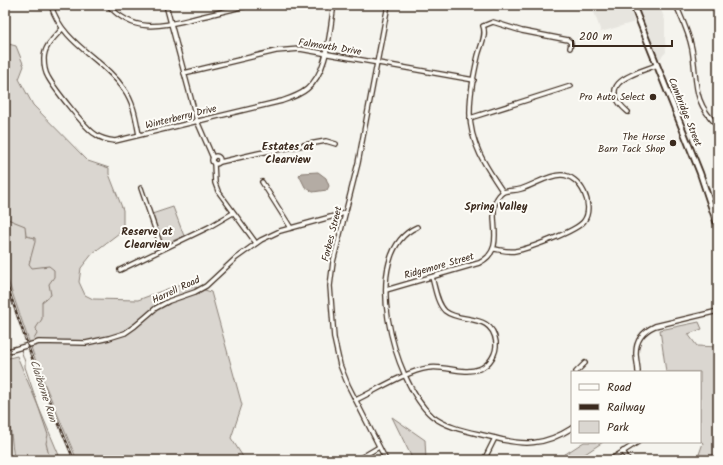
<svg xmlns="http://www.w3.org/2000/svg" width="723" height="465" font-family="Kalam,sans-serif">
<rect width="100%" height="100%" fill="#f5f4ee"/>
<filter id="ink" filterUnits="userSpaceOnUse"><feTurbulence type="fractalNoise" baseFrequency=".025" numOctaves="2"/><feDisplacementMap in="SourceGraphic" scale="8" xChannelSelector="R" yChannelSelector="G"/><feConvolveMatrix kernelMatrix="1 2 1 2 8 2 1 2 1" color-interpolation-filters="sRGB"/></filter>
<g filter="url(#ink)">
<g fill="#e7e5df">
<path d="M595,5H627L635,22L601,32L592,6Z"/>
<path d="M637,5H659L665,20V39L666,52L658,61Z"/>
</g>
<g fill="#dad6d0" stroke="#8a8077">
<path d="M5,43L16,46L24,66L19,79L33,105L88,161L109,168V174L123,210V230L93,253L81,268L79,282L85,295L93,299L138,300L183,283L211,292L242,405L231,438L245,460H77L40,373L5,272Z"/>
<path d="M173,207L184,236L166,244L163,243L160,240L152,214Z"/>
<path d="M699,322L702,329L688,334L697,346L718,347V460H697L703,443L700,440V372H666L660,330Z"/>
<path d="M17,356L61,460H14L5,381V359Z"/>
<path d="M392,417L425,440L426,460H413Z"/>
<path d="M584,442H603L576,460H556Z"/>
</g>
<path fill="#b4aca4" stroke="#84786e" d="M318,172L326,178L329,186L327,190L313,192L305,187L299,175L301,173Z"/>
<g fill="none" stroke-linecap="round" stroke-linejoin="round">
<g stroke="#84786e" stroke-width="1">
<path d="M712,5L714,19L718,21"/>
<path d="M5,218L25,226L26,236L35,238V242L29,264L32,268L49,266L54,270V277L49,284L51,295L42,302V319L36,328L37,334L34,339"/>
<path d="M21,350L25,362V367L48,435L46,443L50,460"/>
</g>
<defs>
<g id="minor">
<path d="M51,5C62,44 103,58 124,89C134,103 136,119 139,135"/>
<path d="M108,5C135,35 162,26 196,18C214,14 232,9 250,5"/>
<path d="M166,5L197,121L213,158"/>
<path d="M676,5C682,19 689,33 692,49C698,82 691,100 718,126"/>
<path d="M62,29C54,38 44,46 44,59C44,66 45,72 48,77C54,88 85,128 95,134C101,139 108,140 115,141L282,101C291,98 300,95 307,89C329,71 329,31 334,5"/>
<path d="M184,73L276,51L300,49L474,80"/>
<path d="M628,112C594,83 634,74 657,65"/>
<path d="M470,118L571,86"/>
<circle cx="216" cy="160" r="4"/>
<path d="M220,162L259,153L326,141L336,144"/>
<path d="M214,163L215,183L218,191L256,243"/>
<path d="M262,182L291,228"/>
<path d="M141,188L162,249"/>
<path d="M503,192C486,167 469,142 470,111C470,93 474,73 478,56C480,47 487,35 483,26L493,22L522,31L568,40L571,43L570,48"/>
<path d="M417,227C358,253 394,383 432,416C448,429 472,432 491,437C523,446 544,446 572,428"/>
<path d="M494,249C501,250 507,252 515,251C528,249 577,231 584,221C595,206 581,175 561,175C548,175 534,185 521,189C515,191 509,190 503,192"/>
<path d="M120,270L209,227L233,213"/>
<path d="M386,290L479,263C512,247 480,209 503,192"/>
<path d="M5,352L39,342L86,343L109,338L125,333L135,326L156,308L169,301L195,292L206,286L236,258L261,240L280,231L345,213"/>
<path d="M576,372L585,363"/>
<path d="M638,372C638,366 636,359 636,353C636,340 644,331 655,326L718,311"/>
<path d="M356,400C375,391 407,371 428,368C445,365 463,375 479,369C490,365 497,353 496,342C492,312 461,324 445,311C437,303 435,288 432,277"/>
<path d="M623,451L628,460"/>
<path d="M357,460L379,447"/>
<path d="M386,460L348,385L340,365L334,338L330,286L333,262L358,163L388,5"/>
<path d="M484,460L495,438"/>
<path d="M610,460L638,442"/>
</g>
<path id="major" d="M633,5L700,173L718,227"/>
</defs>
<use href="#minor" stroke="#3b2a1e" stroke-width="6"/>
<use href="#major" stroke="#3b2a1e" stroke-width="8"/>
<use href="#minor" stroke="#fdfcf7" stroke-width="3.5"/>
<use href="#major" stroke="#fdfcf7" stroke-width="4.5"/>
<defs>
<path id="rail" d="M5,280L36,369L74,460"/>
</defs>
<use href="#rail" stroke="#3b2a1e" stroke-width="2.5"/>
<use href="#rail" stroke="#fdfcf7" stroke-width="1" stroke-dasharray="3" stroke-linecap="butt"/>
</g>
</g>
<g fill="#3b2a1e" stroke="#fdfcf7" stroke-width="1.5">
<circle cx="653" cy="97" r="4"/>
<circle cx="673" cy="143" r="4"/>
</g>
<g text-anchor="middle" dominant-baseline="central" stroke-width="4" stroke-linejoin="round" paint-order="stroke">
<g font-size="10" fill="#3b2a1e" stroke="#fdfcf7">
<text transform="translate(330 47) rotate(9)">Falmouth Drive</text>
<text transform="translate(685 112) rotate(68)">Cambridge Street</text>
<text transform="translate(181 117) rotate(-14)">Winterberry Drive</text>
<text transform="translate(332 234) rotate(-76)">Forbes Street</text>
<text transform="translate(439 266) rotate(-16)">Ridgemore Street</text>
<text transform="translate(176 290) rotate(-25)">Harrell Road</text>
</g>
<g font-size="10" fill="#3b2a1e" stroke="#fdfcf7" text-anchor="end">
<text x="645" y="97">Pro Auto Select</text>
<text x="665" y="137">The Horse<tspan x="665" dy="12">Barn Tack Shop</tspan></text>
</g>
<g font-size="11" font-weight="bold" fill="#3b2a1e" stroke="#fdfcf7">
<text x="288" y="147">Estates at<tspan x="288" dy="13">Clearview</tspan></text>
<text x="496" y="207">Spring Valley</text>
<text x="147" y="232">Reserve at<tspan x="147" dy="13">Clearview</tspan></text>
</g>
<g font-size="11" font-style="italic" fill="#65584d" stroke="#fdfcf7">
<text transform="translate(43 391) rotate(72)">Claiborne Run</text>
</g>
</g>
<rect width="723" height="465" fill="none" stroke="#fdfcf7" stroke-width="20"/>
<rect x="10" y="10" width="703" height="445" fill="none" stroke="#3b2a1e" stroke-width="1.5" filter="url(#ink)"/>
<rect x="571" y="371" width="130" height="72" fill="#fdfcf7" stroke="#afa8a0"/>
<rect x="579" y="384" width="20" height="6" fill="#fdfcf7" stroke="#afa8a0"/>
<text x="607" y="391" font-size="12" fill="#3b2a1e">Road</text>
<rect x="579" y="404" width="20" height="6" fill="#3b2a1e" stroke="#afa8a0"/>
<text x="607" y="411" font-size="12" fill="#3b2a1e">Railway</text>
<rect x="579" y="421" width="20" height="12" fill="#dad6d0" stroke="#afa8a0"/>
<text x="607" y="431" font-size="12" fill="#3b2a1e">Park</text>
<path d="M573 40v6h99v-6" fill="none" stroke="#3b2a1e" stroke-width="2"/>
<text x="579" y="40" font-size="12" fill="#3b2a1e" stroke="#fdfcf7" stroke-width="3" paint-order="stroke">200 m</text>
</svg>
